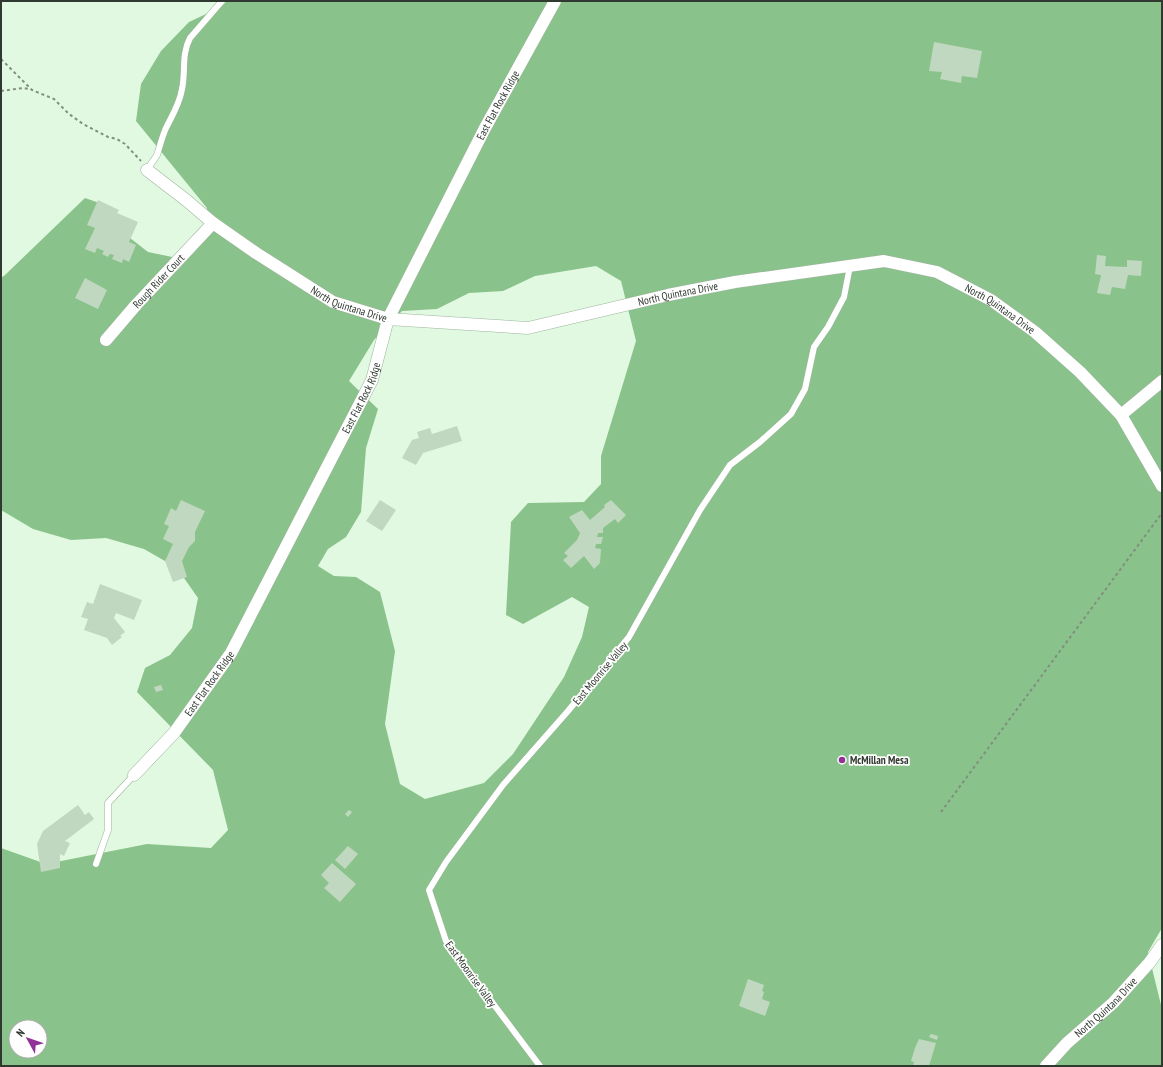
<svg xmlns="http://www.w3.org/2000/svg" width="1163" height="1067" font-family="'PT Sans Narrow',sans-serif">
<rect width="100%" height="100%" fill="#e1f9e0"/>
<path fill="#8ac28b" fill-rule="evenodd" d="M227,1H1162V928L1148,952L1162,1009V1066H1V848L46,864L147,844L211,848L228,830L213,770L137,692L145,668L170,655L192,628L198,598L177,568L144,549L106,538L71,540L33,529L1,510V278L5,275L85,198L108,206L121,231L148,252L177,258L201,238L207,208L136,121L141,84L161,51L189,22L221,7ZM596,266L621,281L636,341L601,456V484L584,502L528,503L511,522L506,615L523,624L572,597L589,607L582,637L564,677L513,754L484,783L425,799L400,784L385,724L395,651L380,592L356,577L334,576L318,566L328,549L346,537L361,512L366,448L378,409L349,381L374,340L402,311L437,309L469,293L503,291L535,276ZM16,1027H40V1051H16Z"/>
<g fill="#c1d8c0">
<path d="M934,42L982,51L977,78L962,76L961,83L940,79L942,72L929,71Z"/>
<path d="M98,200L119,210L117,213L138,222L129,242L136,245L129,262L123,259L122,263L112,259L114,255L110,254L108,257L102,254L104,251L97,248L95,253L85,249L95,228L87,225Z"/>
<path d="M1097,255L1106,256L1105,266L1127,267V260L1142,261L1141,276L1128,275L1125,289L1112,287L1110,295L1097,293L1101,275L1095,274Z"/>
<path d="M85,278L107,290L98,309L75,298Z"/>
<path d="M457,426L462,441L423,453L416,465L402,458L412,440L419,438L417,432L430,428L432,434Z"/>
<path d="M181,500L205,511L195,532V541L189,547L182,561L187,577L173,582L165,561L173,544L163,539L169,526L164,524L171,508L176,511Z"/>
<path d="M380,500L396,510L382,531L366,521Z"/>
<path d="M611,500L626,515L618,523L615,519L603,528V533H598L597,537H603L601,544H596L595,548L601,549L600,563L594,569L584,556L571,568L563,560L568,556L564,553L577,540L580,533L569,517L582,510L590,520L605,507L604,505Z"/>
<path d="M100,584L142,600L134,620L116,613L114,618L125,632L120,636L122,637L112,645L107,638L84,630L88,619L81,617L87,602L93,604Z"/>
<path d="M161,685L163,690L156,692L154,687Z"/>
<path d="M78,805L85,815L89,812L94,819L65,841L70,843L64,856L60,854V868L41,872L37,844L43,831Z"/>
<path d="M349,810L352,812L348,817L345,814Z"/>
<path d="M348,846L358,854L345,869L335,860Z"/>
<path d="M332,863L356,884L340,902L324,888L329,883L321,875Z"/>
<path d="M748,979L764,985L762,991L764,992L762,999L770,1002L765,1016L739,1006Z"/>
<path d="M931,1034L938,1036L937,1040L929,1037Z"/>
<path d="M919,1039L936,1043L929,1066H913L914,1062L911,1061L915,1048Z"/>
</g>
<g fill="none" stroke-linecap="round" stroke-linejoin="round">
<defs>
<g id="lane">
<path d="M147,170C150,165 154,160 157,155C160,146 162,137 166,128C172,116 180,103 182,89C186,71 181,55 190,38L222,1"/>
<path d="M96,864L108,830V803L134,775"/>
<path d="M540,1066L446,941L429,890L446,862L503,785L568,711L629,637L700,510L730,465L760,442L791,414L805,389L814,347L828,327L844,297L850,266"/>
</g>
<g id="street">
<path id="s1" d="M147,170L186,200L213,223L256,253L333,302L388,319L528,328L668,295L735,282L884,261L937,272L991,300L1035,332L1080,372L1121,415L1162,486"/>
<path id="s2" d="M106,340L136,305L213,223"/>
<path d="M1121,415L1162,381"/>
<path id="s3" d="M134,775L174,733L231,653L372,380L388,319L485,128L555,1"/>
<path id="s4" d="M1046,1066L1067,1043L1113,1003L1150,962L1162,945"/>
</g>
</defs>
<use href="#lane" stroke="#9eb59e" stroke-width="7"/>
<use href="#street" stroke="#9eb59e" stroke-width="13"/>
<g stroke="#808f7f" stroke-width="2" stroke-dasharray="3 3" stroke-linecap="butt">
<path d="M1,59L32,90L54,99L69,114L83,124L108,137L117,139L125,144L141,161"/>
<path d="M1,91L23,88L30,89"/>
<path d="M941,812L1162,513"/>
</g>
<use href="#lane" stroke="#fff" stroke-width="6"/>
<use href="#street" stroke="#fff" stroke-width="12"/>
</g>
<circle fill="#913099" stroke="#fefefe" stroke-width="1.5" cx="842" cy="760" r="4"/>
<g text-anchor="middle" dominant-baseline="central" stroke-width="3.5" stroke-linejoin="round" paint-order="stroke">
<g font-size="11" fill="#303930" stroke="#fefefe">
<text stroke="none"><textPath href="#s3" startOffset="767">East Flat Rock Ridge</textPath></text>
<text stroke="none"><textPath href="#s2" startOffset="79">Rough Rider Court</textPath></text>
<text stroke="none"><textPath href="#s1" startOffset="580">North Quintana Drive</textPath></text>
<text stroke="none"><textPath href="#s1" startOffset="244">North Quintana Drive</textPath></text>
<text stroke="none"><textPath href="#s1" startOffset="916">North Quintana Drive</textPath></text>
<text stroke="none"><textPath href="#s3" startOffset="443">East Flat Rock Ridge</textPath></text>
<text transform="translate(600 673) rotate(-50)">East Moonrise Valley</text>
<text stroke="none"><textPath href="#s3" startOffset="119">East Flat Rock Ridge</textPath></text>
<text transform="translate(471 974) rotate(54)">East Moonrise Valley</text>
<text stroke="none"><textPath href="#s4" startOffset="84">North Quintana Drive</textPath></text>
</g>
<g font-size="11" font-weight="bold" fill="#303930" stroke="#fefefe" text-anchor="start">
<text x="850" y="760">McMillan Mesa</text>
</g>
</g>
<rect width="1163" height="1067" fill="none" stroke="#303930" stroke-width="4"/>
<g transform="translate(28 1039) rotate(310)"><circle r="19" fill="#fefefe" stroke="#acafac"/>
<path d="M0-3L7 15L0 10L-7 15Z" fill="#913099"/>
<text y="-6" font-size="11" font-weight="bold" text-anchor="middle" fill="#303930">N</text>
</g>
</svg>
